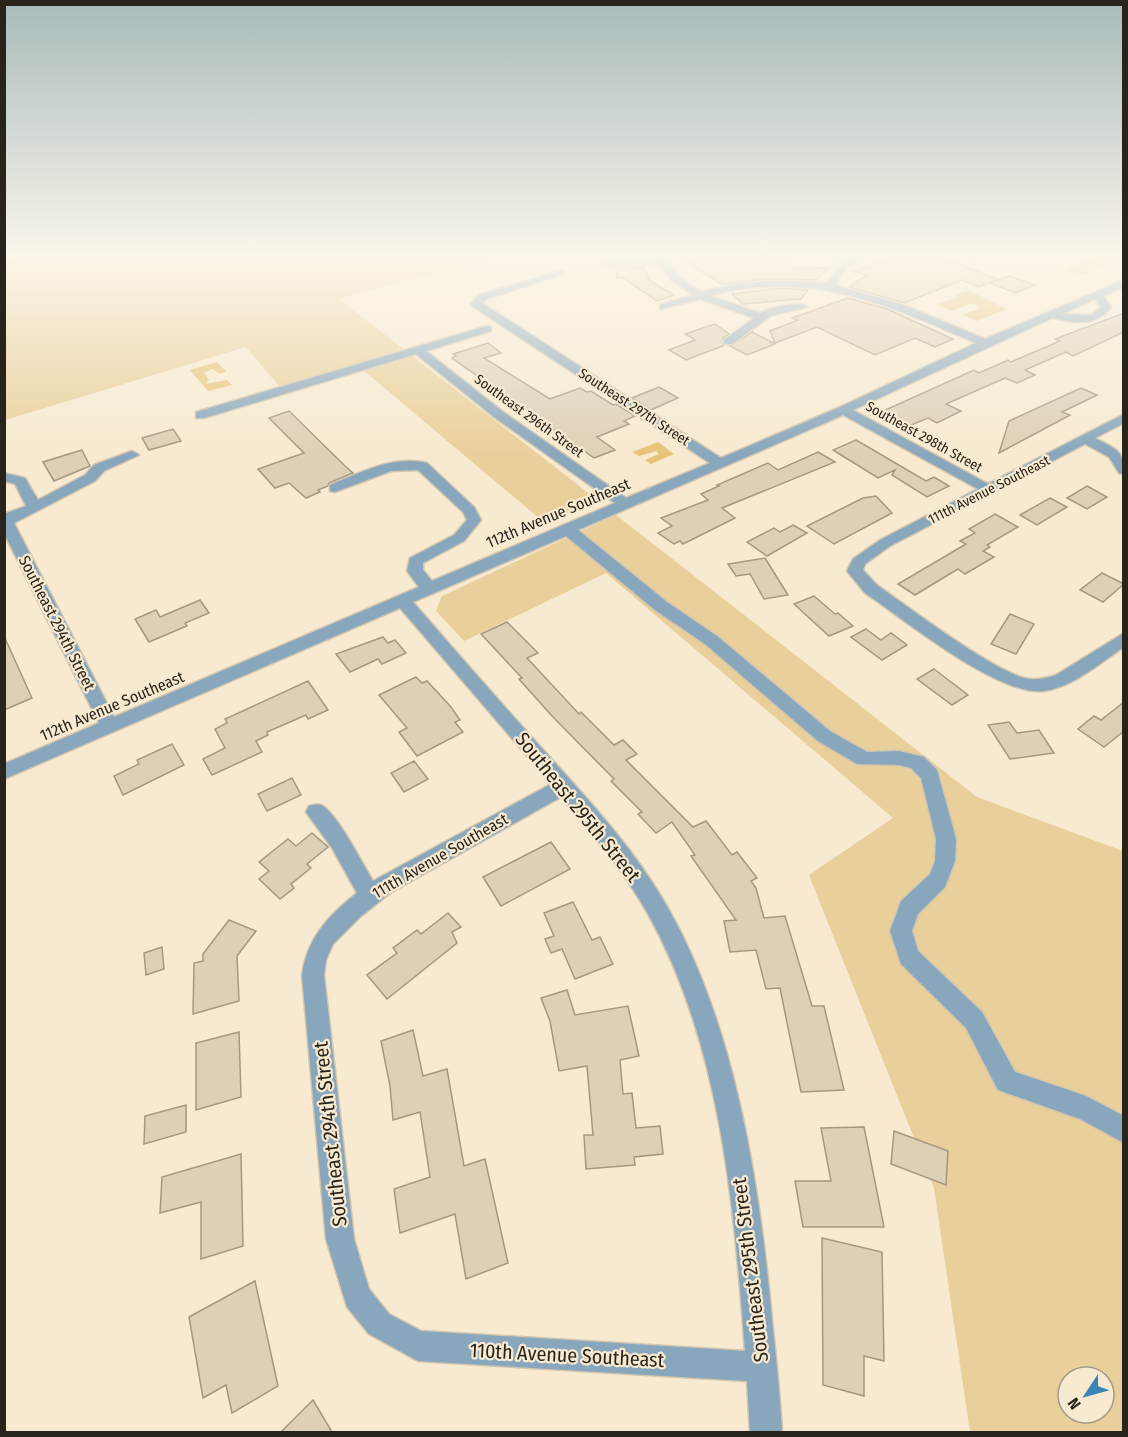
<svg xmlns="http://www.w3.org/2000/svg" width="1128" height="1437" font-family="'Fira Sans Condensed',sans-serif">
<rect width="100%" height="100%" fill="#f7ead0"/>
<g fill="#e9cf9a" fill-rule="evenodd">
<path d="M27,254H499L339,299L596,499L546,524L363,370L285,393L246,347L5,420L4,259Z"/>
<path d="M616,515L977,797L1123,851V1432H970L934,1188L809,875L893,818L606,573L464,641L436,611L442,596ZM1068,1377H1104V1413H1068Z"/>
</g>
<g fill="#e7c378">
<path d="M1099,254H1123V257L1110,263L1101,261L1105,265L1083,275L1065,270L1087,259L1097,261L1093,258Z"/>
<path d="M967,291L972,292L1007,309L977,321L962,315L981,308L972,303L952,311L936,304L957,298L955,294Z"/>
<path d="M217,362L226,371L220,374L212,369L204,373L209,380L206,384L227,380L232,385L208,391L190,370Z"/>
<path d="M658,442L674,454L651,464L645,460L659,454L656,451L639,456L632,452Z"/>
</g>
<g fill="#ddd0b6" stroke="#a59880" stroke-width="1.5">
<path d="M674,254H789V267L828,268L817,280L763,279L723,285Z"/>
<path d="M902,254H933L997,279L979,287L962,280L904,303L849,287L867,275L854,272Z"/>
<path d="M617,268H644L649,280L674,295L657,301L623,278H617Z"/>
<path d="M1009,276L1035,285L1015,293L990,283Z"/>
<path d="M780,288L808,290L801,299L743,304L732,294Z"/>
<path d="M848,298L887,309L953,339L935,347L915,338L875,355L817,327L775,343L770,331L798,320L792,318Z"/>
<path d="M1124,313V332L1073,356L1066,352L1025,370L1035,375L1017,383L1005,378L946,404L961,411L937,423L928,418L909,426L883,411L974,370L979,373L1008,360L1011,362L1060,341L1055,339Z"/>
<path d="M715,324L729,334L723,338V346L686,360L669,350L695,340L685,334Z"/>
<path d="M752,332L775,344L747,355L730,346Z"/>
<path d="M488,343L501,353L484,358L550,399L580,388L587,392L591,391L613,405L616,404L635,416L624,421L629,424L597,437L615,450L594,458L452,358L456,356L453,354Z"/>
<path d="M659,387L678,398L651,410L632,398Z"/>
<path d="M1081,388L1097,395L1062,412L1070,415L999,453L1009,421Z"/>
<path d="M289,411L345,466L353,473L329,483L328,486L318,490L320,492L306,498L289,483L275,488L258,469L304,453L269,418Z"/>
<path d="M173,429L181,441L149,450L142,438Z"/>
<path d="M856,440L926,481L934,477L949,486L927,497L892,475L895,470L878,478L833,450Z"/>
<path d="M82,450L90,466L54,481L43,462Z"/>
<path d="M818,452L835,462L722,508L735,518L683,544L680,541L674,544L658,533L672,526L661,518L708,500L701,494L719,486L717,485L768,463L778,470Z"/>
<path d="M1087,486L1107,497L1087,509L1067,498Z"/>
<path d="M876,496L892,513L834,544L807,526L863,498Z"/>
<path d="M1050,498L1067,507L1037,525L1020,515Z"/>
<path d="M995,514L1018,527L987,545L990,547L983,551L994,557L965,574L958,569L915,595L898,584L966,544L960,541L975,533L969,529Z"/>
<path d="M793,525L807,533L767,556L747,542L774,528L780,532Z"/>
<path d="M765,558L788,595L764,599L750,574L736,576L728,564Z"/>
<path d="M1102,573L1124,584L1103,602L1080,590Z"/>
<path d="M814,596L835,614L838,613L853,626L829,636L794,604Z"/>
<path d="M200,600L209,613L185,623L187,626L149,642L135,619L156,610L160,617Z"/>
<path d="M1010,614L1034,624L1016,654L991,644Z"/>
<path d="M507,622L538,653L527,658L579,714L581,712L614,745L623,740L637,754L626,760L693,827L706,821L732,855L737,852L757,878L751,881L756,888L764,918L785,916L812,1006H824L844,1090L801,1092L780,988L766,989L756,950L730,952L724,921L736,920L691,856L695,855L672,822L656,833L638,814L642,812L611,781L614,779L552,716L519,679L522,678L481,634Z"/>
<path d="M866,629L881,640L891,633L907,645L882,660L851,637Z"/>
<path d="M4,636L32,698L4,710Z"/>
<path d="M383,637L388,643L395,640L406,653L382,664L378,659L350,672L336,654Z"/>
<path d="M934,669L968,695L952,705L917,679Z"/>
<path d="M416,677L422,683L427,681L451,707L460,720L455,722L463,732L417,756L399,732L407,728L379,695Z"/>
<path d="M308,681L328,710L308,719L306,715L267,732L268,735L256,741L262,752L212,775L203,759L225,748L215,729L227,723L225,719Z"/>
<path d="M1124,702V731L1104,747L1078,729L1094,716L1101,720Z"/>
<path d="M1009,722L1017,733L1039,730L1054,753L1010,759L988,725Z"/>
<path d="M172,744L184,765L123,795L114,776L139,764L137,760Z"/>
<path d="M414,761L428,779L404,792L391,773Z"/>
<path d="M292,778L301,795L267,811L258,794Z"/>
<path d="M312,833L328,847L307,864L311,868L291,884L294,888L280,899L259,879L269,871L259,862L288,839L296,846Z"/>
<path d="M551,842L570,869L501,906L483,877Z"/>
<path d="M573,902L592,940L600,937L613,964L575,979L562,949L551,953L545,939L554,936L544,913Z"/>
<path d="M448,913L461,927L452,932L457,943L387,999L367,975L397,953L393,948L417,930L421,934Z"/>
<path d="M229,920L256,931L237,956L239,1001L193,1014L194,963L203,961V954Z"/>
<path d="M162,947L164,969L146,975L144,953Z"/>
<path d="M567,990L575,1015L628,1006L639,1056L620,1060L623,1094L632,1093L636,1128L660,1126L663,1154L634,1157L635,1165L586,1169L584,1135H593L587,1066L559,1071L550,1021L541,998Z"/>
<path d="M413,1030L423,1076L447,1069L464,1166L485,1159L508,1263L466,1279L455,1214L400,1233L394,1189L430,1177L420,1112L393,1120L390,1086L381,1041Z"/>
<path d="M239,1032L241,1097L196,1110V1043Z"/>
<path d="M186,1105V1132L144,1144L145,1116Z"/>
<path d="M864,1127L884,1227H803L795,1181H831L821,1128Z"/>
<path d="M894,1131L948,1151L946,1185L891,1164Z"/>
<path d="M241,1154L243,1246L201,1259V1202L160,1213L162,1177Z"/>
<path d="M822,1238L882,1252L884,1361L864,1356V1396L823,1385Z"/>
<path d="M255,1281L278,1386L232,1413L226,1385L203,1398L189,1317Z"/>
<path d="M313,1400L332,1432H281Z"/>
</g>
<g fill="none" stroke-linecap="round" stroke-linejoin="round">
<defs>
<g id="minor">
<path d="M657,254H667C673,273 685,283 702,292C743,280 784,279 826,283L844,262L823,254L851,258L858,254H870L848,267L835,285L904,305L985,339L1124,280V287L1103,296L1111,307C1096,327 1075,323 1052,318L853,410L988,484L1124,414V423L1095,438C1115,449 1124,449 1124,474L1119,473L1109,457L1085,444L890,546L865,564L863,570L877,585C907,606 998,675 1029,679C1039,680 1047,678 1056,675L1124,633V647C1100,663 1073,687 1044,691C999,697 904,619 865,593L847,571L853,559L880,540L978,489L843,415L578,530L667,602L717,636L830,731L867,752L899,751L924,757L937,770L956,839L955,861L945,887L918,914L912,931L918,951L982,1012L1015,1072L1086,1096L1124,1116V1143L1080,1119L998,1090L966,1028L901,964L890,931L901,901L930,874L935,861L936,839L921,778L911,768L899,765L857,764L818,741L705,644L655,610L566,536L413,602C457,653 502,704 547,754C584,795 622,836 652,882C732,1003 759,1177 772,1320C776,1357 780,1395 782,1432H750L747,1381L418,1361L369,1334L347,1307L326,1239L302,975C307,938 329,915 357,893L332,848L306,812L309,806C314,805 318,803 323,806C339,817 362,863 373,881L551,784L400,608L4,779V764L99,723L4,533V514L26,506L15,484L4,481V473L25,478L38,500L85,475L94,465L132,451L139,455L104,471L95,481L14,523L114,717L419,587L407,571L410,558L454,535L467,520L463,512L418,470L391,471L335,492L330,491V485C360,473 393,455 427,463L474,507L481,520L464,541L423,563V570L432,581L615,503L494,417L416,354L204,418H196V412L487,326L491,327V331L426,351L502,411L626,498L710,463L472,306L471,304L478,295L564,270V274L486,299L482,303L721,458L840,407L976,343C888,305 807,268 710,296L760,313C770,307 799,301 808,307L772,315L732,344H724V340L754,318L700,299L660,309V305L693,295L671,280L660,265L607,266L602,263L607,260L659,259ZM1095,299L1101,307L1091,315L1062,314ZM561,797C593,834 624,871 648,914C721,1045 734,1205 745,1351L421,1331L389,1314L369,1289L354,1239L324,975L326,960L333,944L360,917L390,893Z"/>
<path d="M965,254H977L978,256L973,259Z"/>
</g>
</defs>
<use href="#minor" stroke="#d2c6af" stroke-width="3"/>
<use href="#minor" fill="#88a6bc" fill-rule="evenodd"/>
</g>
<linearGradient id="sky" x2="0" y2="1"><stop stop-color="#a7babb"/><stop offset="0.56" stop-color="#fbf6ea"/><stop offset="1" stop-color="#fbf6ea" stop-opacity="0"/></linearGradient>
<rect width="1128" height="456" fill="url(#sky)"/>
<g text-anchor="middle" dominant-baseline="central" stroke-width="4.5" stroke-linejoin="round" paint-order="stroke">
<g font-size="14" fill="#29241b" stroke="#f7ead0">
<text transform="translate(634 407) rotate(33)">Southeast 297th Street</text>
<text transform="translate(529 416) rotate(36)">Southeast 296th Street</text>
<text transform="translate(924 437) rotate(29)">Southeast 298th Street</text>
<text transform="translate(989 490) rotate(-27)">111th Avenue Southeast</text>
</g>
<g font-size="16" fill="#29241b" stroke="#f7ead0">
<text transform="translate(558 513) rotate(-23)">112th Avenue Southeast</text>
<text transform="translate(57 623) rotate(63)">Southeast 294th Street</text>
<text transform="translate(112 706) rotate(-23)">112th Avenue Southeast</text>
<text transform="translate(440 856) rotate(-30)">111th Avenue Southeast</text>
</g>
<g font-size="20" fill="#29241b" stroke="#f7ead0">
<text transform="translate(578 807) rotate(51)">Southeast 295th Street</text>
<text transform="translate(330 1134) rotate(-96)">Southeast 294th Street</text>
<text transform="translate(750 1270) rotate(-97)">Southeast 295th Street</text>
<text transform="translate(567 1355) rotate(3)">110th Avenue Southeast</text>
</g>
</g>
<rect width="1128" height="1437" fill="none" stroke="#29241b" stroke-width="12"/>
<g transform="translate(1086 1395) rotate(234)"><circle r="28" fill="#f7ead0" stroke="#a59b88" stroke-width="1.5"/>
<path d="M0-4.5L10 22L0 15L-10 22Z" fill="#3a85b8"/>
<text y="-9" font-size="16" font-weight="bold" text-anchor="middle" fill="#29241b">N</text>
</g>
</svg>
